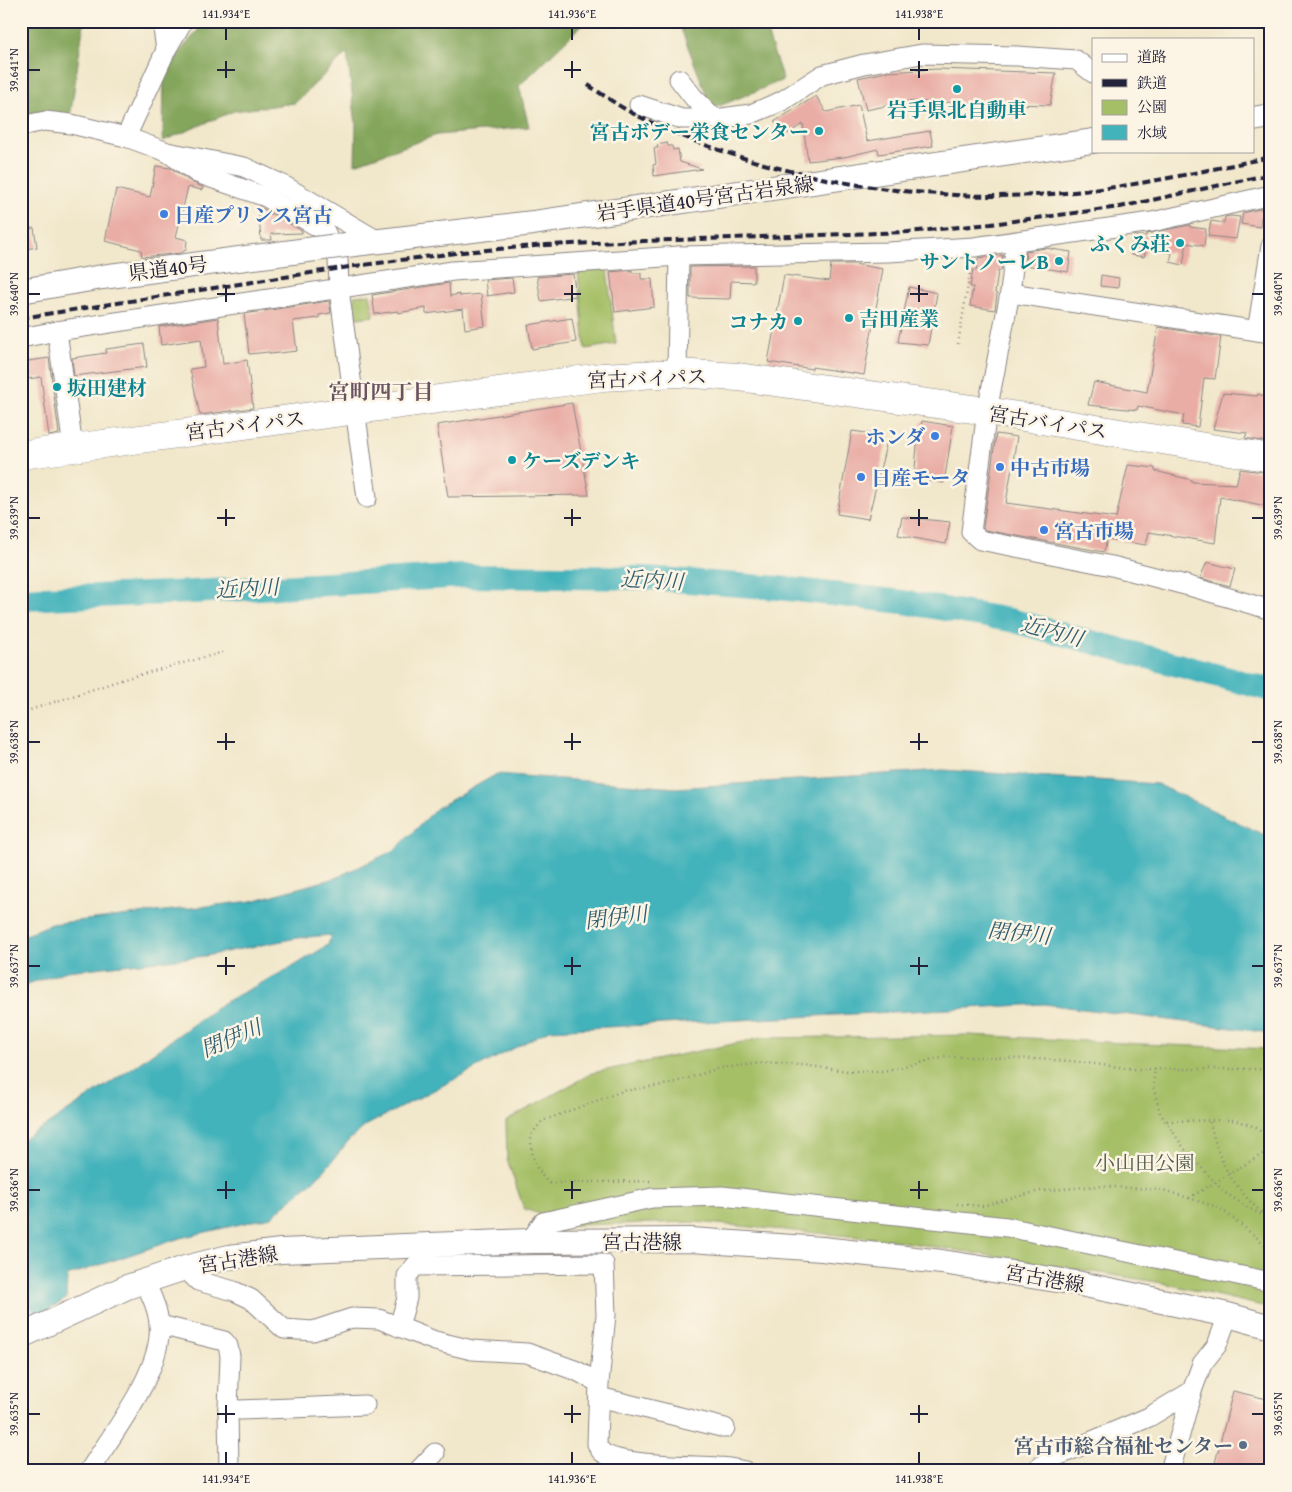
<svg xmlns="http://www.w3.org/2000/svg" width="1292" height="1492" font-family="'Gentium Book Plus','Noto Serif JP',serif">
<rect width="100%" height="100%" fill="#fcf5e5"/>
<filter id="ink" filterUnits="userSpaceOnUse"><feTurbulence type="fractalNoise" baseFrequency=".02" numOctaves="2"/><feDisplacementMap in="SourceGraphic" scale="10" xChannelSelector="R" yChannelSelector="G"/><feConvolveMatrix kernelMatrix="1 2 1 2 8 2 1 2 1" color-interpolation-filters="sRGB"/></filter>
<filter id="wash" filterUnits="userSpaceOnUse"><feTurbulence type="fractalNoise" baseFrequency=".0096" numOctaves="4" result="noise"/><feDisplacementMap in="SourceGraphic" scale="20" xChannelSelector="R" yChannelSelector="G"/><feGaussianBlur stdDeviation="1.12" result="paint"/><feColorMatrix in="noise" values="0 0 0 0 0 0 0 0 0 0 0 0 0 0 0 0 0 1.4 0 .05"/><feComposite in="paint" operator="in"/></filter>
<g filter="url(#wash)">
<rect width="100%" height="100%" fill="#f1e7cb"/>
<g fill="#a5bf66" stroke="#647050">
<path d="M607,269L616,344L585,349L578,271Z"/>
<path d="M370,294L374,316L357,318L354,296Z"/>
<path d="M970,1035L1142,1044L1271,1049V1308L1163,1283L892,1240L696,1222L575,1225L524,1209L507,1159L506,1121L592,1073L762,1038Z"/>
</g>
<g fill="#84a65b" stroke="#53644b">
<path d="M21,21H84L70,118L21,125Z"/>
<path d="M206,21H586L519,86L529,127L437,135L355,164L356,124L347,53L295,103L234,111L163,141L164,70Z"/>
<path d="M678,21H763L783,80L712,109Z"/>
<path d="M1157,21H1271V27L1161,26Z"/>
</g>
<path fill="#42b2bb" stroke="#326a7b" d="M943,770L1157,784L1271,838V1033L1044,1004L549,1030L367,1125L350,1139L324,1171L271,1217L180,1238L67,1276L66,1299L37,1317L23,1294H21V1140L50,1123L135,1066L223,1003L294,966L328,945L331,935L297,938L205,956L67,971L21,986V937L51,924L252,901L335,878L395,850L437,808L497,774L676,788Z"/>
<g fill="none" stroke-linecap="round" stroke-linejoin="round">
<path stroke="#42b2bb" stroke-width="24" d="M21,599L193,592L465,576L648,578L779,588L903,602L1010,620L1271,690"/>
</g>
<g id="blocks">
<g fill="#e9ada6">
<path d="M938,69L1056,73L1050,105L894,101L895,104L866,110L858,78L886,72Z"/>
<path d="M816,96L826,112L859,105L867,141L930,131L933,146L879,154L878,149L844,157L808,161L803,124L787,134L774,122Z"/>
<path d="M667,143L668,146H672L673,150L678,149L680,162L702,169L654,176L653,165L656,164L654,148H658L657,145Z"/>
<path d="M156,166L171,168L191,182L203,187L202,190L188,187L176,237L187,240L186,250L181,253L142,257L141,250L105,241L116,189L150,197Z"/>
<path d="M258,206L267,211L268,214H273L302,231V233L271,234L272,240H261Z"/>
<path d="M1268,207L1266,218L1261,217L1260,227L1241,224L1243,213Z"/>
<path d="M1231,216L1240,217L1236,239L1208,236L1211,221L1224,223L1225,217Z"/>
<path d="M1190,225V227L1206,229L1204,246L1187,243L1183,265L1170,262L1172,253L1146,249L1144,257L1131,255L1133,236H1146V234Z"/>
<path d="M34,228L37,247L26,249L24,229Z"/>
<path d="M1045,248L1071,252L1068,272L1025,265L1026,251Z"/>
<path d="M1003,255L1001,271H998L995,293L997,294L995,310L970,306L973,287H970L973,270L976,271L978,258Z"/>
<path d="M831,264H854L883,269L864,375L812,367V369L768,362L784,275L829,281Z"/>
<path d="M754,266V282L731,281L730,299L690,298V267Z"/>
<path d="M632,270V273H641V279H652L654,307L615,312L610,272Z"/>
<path d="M573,274L576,296L541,301L537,277Z"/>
<path d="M1101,275L1119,278L1118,288L1100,286Z"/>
<path d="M512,278L514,292L487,296L485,280Z"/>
<path d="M449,283L450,296L459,294V296L481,294L485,326L465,329L463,309L426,314V308L398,313V311L375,314L372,295Z"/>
<path d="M909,287L937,293L928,345L898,342Z"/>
<path d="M329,301L331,313L319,315V318L293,321L297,351L270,354L269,352L249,354L244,314Z"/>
<path d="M218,318L223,364L247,360L253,408L200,415L190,369L204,367L201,339L161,345L159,327Z"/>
<path d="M572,318L576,342L532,349L528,325Z"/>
<path d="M1158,327L1221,337L1215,379L1204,378L1198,427L1182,425L1184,415L1138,406L1137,410L1088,405L1094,382L1147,392Z"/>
<path d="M144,344L147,367L74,376L72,358L106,353V349Z"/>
<path d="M49,358L59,434L49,436L41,377L21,380V362Z"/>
<path d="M1223,393L1257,396L1258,394L1271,398L1267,442L1245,438L1247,433L1213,429Z"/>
<path d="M572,403L589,495L448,497L437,425Z"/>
<path d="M922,421L953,426L944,483L914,479L917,446Z"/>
<path d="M852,431L881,435L887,441L868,519L837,514Z"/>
<path d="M996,434L1017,437L1006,503L1116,518L1128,465L1155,468V471L1192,480V482L1236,484L1240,469L1271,473V489L1267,506L1220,497L1215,543L1149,532L1146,545L1107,539L1104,552L985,530L983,528Z"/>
<path d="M902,517L950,522L946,544L898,535Z"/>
<path d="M1207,562L1235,569L1230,586L1200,578Z"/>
<path d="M1233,1391L1271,1400V1471H1213Z"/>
</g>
</g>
</g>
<g filter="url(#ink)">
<use href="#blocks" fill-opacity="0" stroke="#8a8483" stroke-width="1"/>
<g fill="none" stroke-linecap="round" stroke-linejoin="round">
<defs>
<g id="minor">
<path d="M162,21L166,50"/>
<path d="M679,79L694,98L715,119"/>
<path d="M639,105L682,119H715L751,114L782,101L822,75L864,64L922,54L1017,56L1076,60L1093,73"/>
<path d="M21,126L45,121L71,124L126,137L167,152L244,167L283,185L378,241"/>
<path d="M126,137L166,50L183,21"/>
<path d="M167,152L197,173L266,197L325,231L338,259L339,289L367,498"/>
<path d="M1016,242L1010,293L987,411L971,532L980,540L1112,566L1189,586L1271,610"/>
<path d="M1010,293L1271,333"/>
<path d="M57,331L73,448"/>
<path d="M1257,331L1271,246"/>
<path d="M21,338L57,331L453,271L679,256L888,252L974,247L1152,222L1271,195"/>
<path d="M677,373L679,256"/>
<path d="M530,1241L543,1222L652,1198L722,1196L1007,1227L1271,1282"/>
<path d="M185,1268L198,1281L234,1291L251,1299L284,1329L313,1331L352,1318L379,1319L435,1341L472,1350L527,1353L577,1371L599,1383L597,1444C598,1447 599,1449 601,1451C616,1467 695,1465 718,1467C727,1467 736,1469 745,1471"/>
<path d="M160,1325L224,1341L228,1346L230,1356L228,1408L229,1471"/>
<path d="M399,1327L407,1298V1276L415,1266L604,1264L606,1315L599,1383"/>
<path d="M599,1397L725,1428"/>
<path d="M228,1408L240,1410L365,1405"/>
<path d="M89,1471C112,1434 164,1369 159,1324C158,1309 151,1294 144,1281"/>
<path d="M418,1471L435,1453"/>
<path d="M1035,1471L1050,1459L1149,1417L1192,1391"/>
<path d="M1170,1471L1192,1391L1202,1364L1217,1345L1228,1315"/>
</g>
<g id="major">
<path d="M1253,119L1271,116"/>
<path d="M346,245L533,223L1093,141"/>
<path d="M21,291L102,277L315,249"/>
<path d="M21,1336L127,1287L185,1268L229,1257L281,1251L530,1241L691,1240L822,1249L942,1262L1076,1283L1228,1315L1271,1327"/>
</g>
<path id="highway" d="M21,455L602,377L677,373L738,377L987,411L1271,458"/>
</defs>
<use href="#minor" stroke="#8a8483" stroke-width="21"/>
<use href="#major" stroke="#8a8483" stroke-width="26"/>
<use href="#highway" stroke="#8a8483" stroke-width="29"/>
<g stroke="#8a8483" stroke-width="2.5" stroke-dasharray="1 4" stroke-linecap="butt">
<path d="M958,344L972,261"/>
<path d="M21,713L124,679L224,652"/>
<path d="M1155,1068L1153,1086L1160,1113L1186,1151L1224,1192L1250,1209L1268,1218"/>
<path d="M1167,1121L1235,1120L1256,1127L1271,1142"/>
<path d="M1210,1122C1213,1135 1217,1150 1223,1163C1231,1181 1254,1209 1271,1219"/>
<path d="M650,1181L549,1183C534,1169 531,1155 531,1135L542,1121L623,1091L669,1084L720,1068L764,1063L803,1065L847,1071H883L946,1057H1000L1071,1061L1134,1069H1271"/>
<path d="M1189,1198L1271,1149"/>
<path d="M957,1204L982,1206L1039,1191L1098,1186L1163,1190L1220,1208L1271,1249"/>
</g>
<use href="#minor" stroke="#fff" stroke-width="19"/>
<use href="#major" stroke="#fff" stroke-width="24"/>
<use href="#highway" stroke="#fff" stroke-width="28"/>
<g stroke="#22223b" stroke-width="4" stroke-dasharray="8 4" stroke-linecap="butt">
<path d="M588,85C602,94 617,105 632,113C767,182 942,209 1092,190C1152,183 1212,169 1271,157"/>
<path d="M21,318L355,266L463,252L547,245L644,241L908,232L991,224L1120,207L1271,174"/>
</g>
<defs>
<path id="major-bridge" d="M315,249L346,245"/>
</defs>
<use href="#major-bridge" stroke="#8a8483" stroke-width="26" stroke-linecap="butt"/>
<use href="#major-bridge" stroke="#fff" stroke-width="24"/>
</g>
</g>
<path fill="none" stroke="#22223b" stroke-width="2" d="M226,28V40M572,28V40M919,28V40M226,61V78M572,61V78M919,61V78M28,70H40M217,70H235M564,70H581M910,70H928M226,285V302M572,285V302M919,285V302M28,294H40M217,294H235M564,294H581M910,294H928M1252,294H1264M226,509V526M572,509V526M919,509V526M28,518H40M217,518H235M564,518H581M910,518H928M1252,518H1264M226,733V750M572,733V750M919,733V750M28,742H40M217,742H235M564,742H581M910,742H928M1252,742H1264M226,957V975M572,957V975M919,957V975M28,966H40M217,966H235M564,966H581M910,966H928M1252,966H1264M226,1181V1199M572,1181V1199M919,1181V1199M28,1190H40M217,1190H235M564,1190H581M910,1190H928M1252,1190H1264M226,1405V1423M572,1405V1423M919,1405V1423M28,1414H40M217,1414H235M564,1414H581M910,1414H928M1252,1414H1264M226,1452V1464M572,1452V1464M919,1452V1464"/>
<g fill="#0f9aa8" stroke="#fcf5e5" stroke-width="2">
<circle cx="957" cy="89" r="5"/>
<circle cx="819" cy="131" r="5"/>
<circle cx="1180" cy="243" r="5"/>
<circle cx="1059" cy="261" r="5"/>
<circle cx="849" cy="318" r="5"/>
<circle cx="798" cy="321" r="5"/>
<circle cx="57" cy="387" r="5"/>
<circle cx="512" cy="460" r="5"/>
</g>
<g fill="#3f7fe0" stroke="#fcf5e5" stroke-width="2">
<circle cx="164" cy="214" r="5"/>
<circle cx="935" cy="436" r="5"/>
<circle cx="1000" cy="467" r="5"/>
<circle cx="861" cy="477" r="5"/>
<circle cx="1044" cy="530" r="5"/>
</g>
<circle fill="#5c6f8a" stroke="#fcf5e5" stroke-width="2" cx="1243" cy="1445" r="5"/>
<g text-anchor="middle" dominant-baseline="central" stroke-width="5" stroke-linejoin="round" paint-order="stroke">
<g font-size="20" font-weight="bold" fill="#0d838f" stroke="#fcf5e5" text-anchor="end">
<text x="957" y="109" text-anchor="middle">岩手県北自動車</text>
<text x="809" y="131">宮古ボデー栄食センター</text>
<text x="1170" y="243">ふくみ荘</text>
<text x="1049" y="261">サントノーレB</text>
<text x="859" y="318" text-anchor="start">吉田産業</text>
<text x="788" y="321">コナカ</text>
<text x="67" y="387" text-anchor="start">坂田建材</text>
<text x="522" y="460" text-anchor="start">ケーズデンキ</text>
</g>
<g font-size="20" fill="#22223b" stroke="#fcf5e5">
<text transform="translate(705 198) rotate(-8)">岩手県道40号宮古岩泉線</text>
<text transform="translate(168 268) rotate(-7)">県道40号</text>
<text transform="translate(647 378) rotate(-2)">宮古バイパス</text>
<text transform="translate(1048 422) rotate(9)">宮古バイパス</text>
<text transform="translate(245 425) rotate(-7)">宮古バイパス</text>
<text x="642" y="1241">宮古港線</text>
<text transform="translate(238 1259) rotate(-9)">宮古港線</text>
<text transform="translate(1045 1278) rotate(10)">宮古港線</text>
</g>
<g font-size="20" font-weight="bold" fill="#366cbe" stroke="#fcf5e5" text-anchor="start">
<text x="174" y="214">日産プリンス宮古</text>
<text x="925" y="436" text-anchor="end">ホンダ</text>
<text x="1010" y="467">中古市場</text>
<text x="871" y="477">日産モータ</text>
<text x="1054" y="530">宮古市場</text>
</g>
<g font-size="20" fill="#50594a" stroke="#fcf5e5">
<text x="1145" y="1162">小山田公園</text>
</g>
<g font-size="20" font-weight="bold" fill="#4e5e75" stroke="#fcf5e5" text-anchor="end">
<text x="1233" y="1445">宮古市総合福祉センター</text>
</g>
<g font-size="21" font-weight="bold" fill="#685360" stroke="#fcf5e5">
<text x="381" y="391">宮町四丁目</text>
</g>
<g font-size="21" font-style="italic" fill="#2f5c6e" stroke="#fcf5e5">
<text transform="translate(652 580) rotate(3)">近内川</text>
<text transform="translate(247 588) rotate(-3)">近内川</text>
<text transform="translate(1052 631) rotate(15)">近内川</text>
<text transform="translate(616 917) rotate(-7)">閉伊川</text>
<text transform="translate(1019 933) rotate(6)">閉伊川</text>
<text transform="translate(231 1038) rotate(-23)">閉伊川</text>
</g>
</g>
<rect width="1292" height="1492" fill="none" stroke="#fcf5e5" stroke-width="55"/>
<rect x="1092" y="38" width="162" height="115" fill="#fcf5e5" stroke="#a5a1a1"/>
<rect x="1102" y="54" width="25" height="8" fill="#ffffff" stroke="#a5a1a1"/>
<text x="1137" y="62" font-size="15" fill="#22223b">道路</text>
<rect x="1102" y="79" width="25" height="8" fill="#22223b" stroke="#a5a1a1"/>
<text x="1137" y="88" font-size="15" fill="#22223b">鉄道</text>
<rect x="1102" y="100" width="25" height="15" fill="#a5bf66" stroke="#a5a1a1"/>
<text x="1137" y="112" font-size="15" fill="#22223b">公園</text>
<rect x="1102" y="125" width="25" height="15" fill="#42b2bb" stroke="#a5a1a1"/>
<text x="1137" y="138" font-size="15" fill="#22223b">水域</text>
<rect x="28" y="28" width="1236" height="1436" fill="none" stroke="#22223b" stroke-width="2"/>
<g font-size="12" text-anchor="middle" fill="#22223b">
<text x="226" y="18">141.934°E</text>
<text x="572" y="18">141.936°E</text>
<text x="919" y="18">141.938°E</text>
<text transform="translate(14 70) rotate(-90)" y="4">39.641°N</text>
<text transform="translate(14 294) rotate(-90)" y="4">39.640°N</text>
<text transform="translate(1278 294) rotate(-90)" y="4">39.640°N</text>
<text transform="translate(14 518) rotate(-90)" y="4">39.639°N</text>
<text transform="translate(1278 518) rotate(-90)" y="4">39.639°N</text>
<text transform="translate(14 742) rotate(-90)" y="4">39.638°N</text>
<text transform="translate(1278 742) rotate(-90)" y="4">39.638°N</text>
<text transform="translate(14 966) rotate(-90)" y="4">39.637°N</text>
<text transform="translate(1278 966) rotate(-90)" y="4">39.637°N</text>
<text transform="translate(14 1190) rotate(-90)" y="4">39.636°N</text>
<text transform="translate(1278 1190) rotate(-90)" y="4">39.636°N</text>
<text transform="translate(14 1414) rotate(-90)" y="4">39.635°N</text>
<text transform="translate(1278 1414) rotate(-90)" y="4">39.635°N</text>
<text x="226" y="1483">141.934°E</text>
<text x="572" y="1483">141.936°E</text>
<text x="919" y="1483">141.938°E</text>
</g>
</svg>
